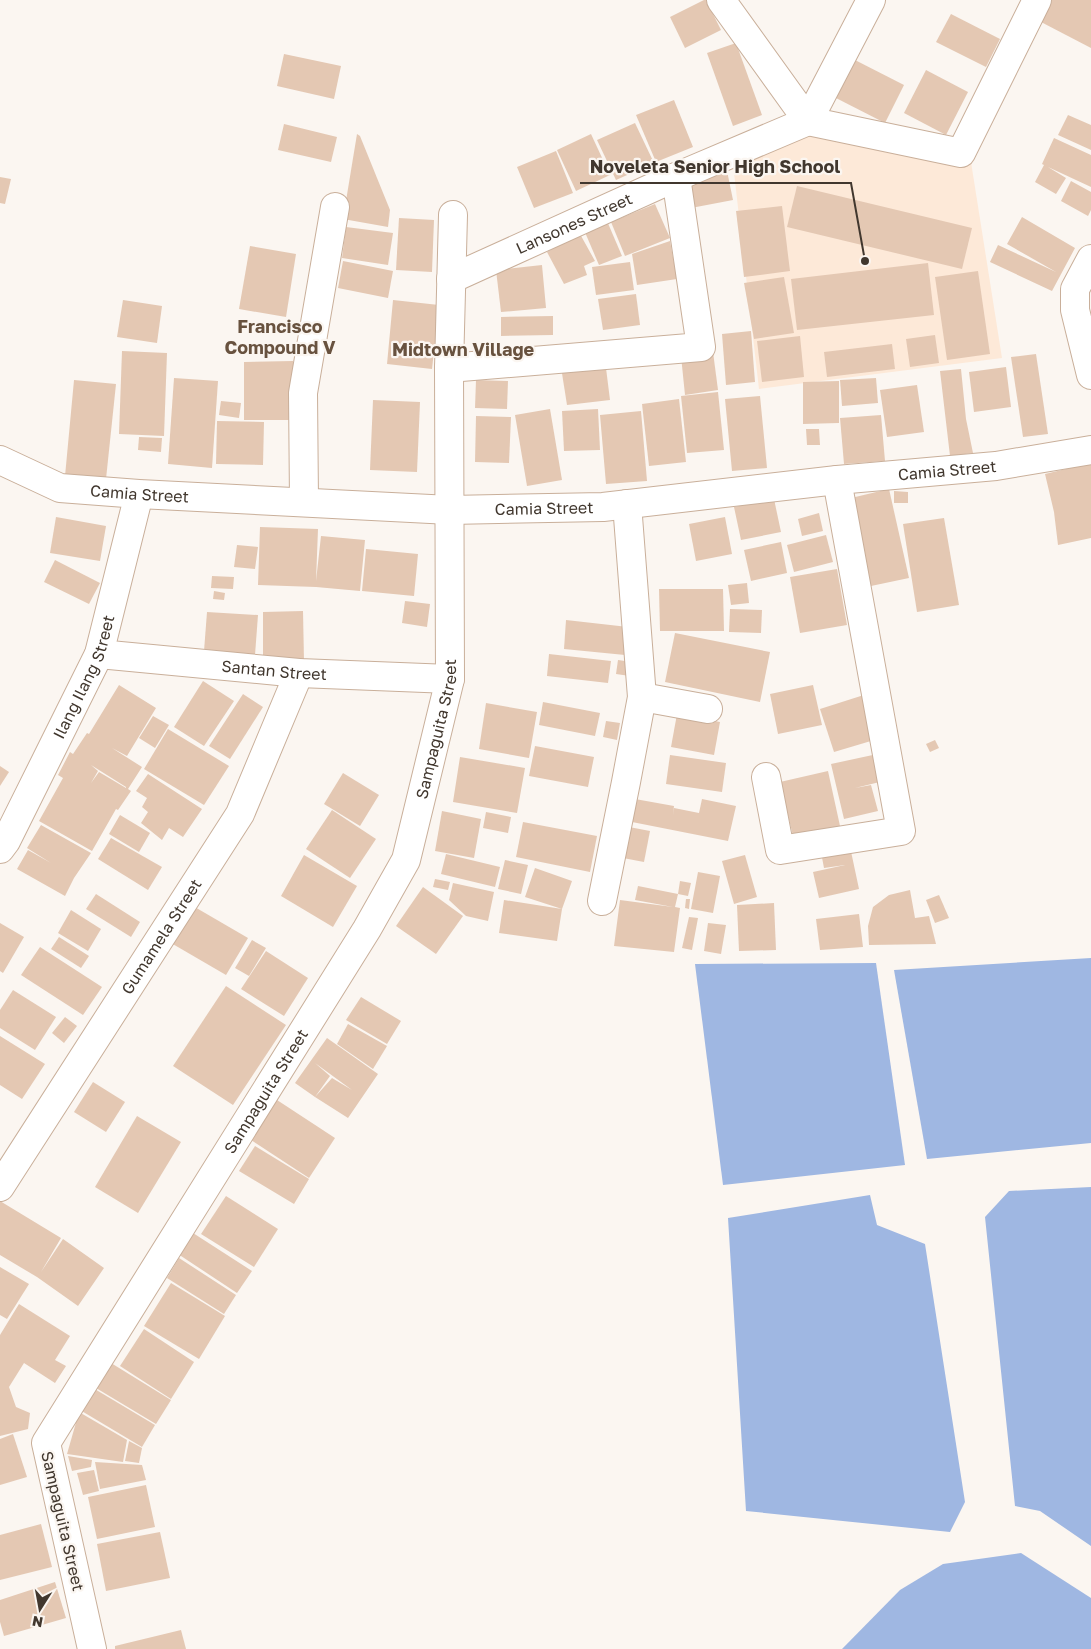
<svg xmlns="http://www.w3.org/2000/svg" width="1091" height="1649" font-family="'Golos Text',sans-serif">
<rect width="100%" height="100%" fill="#fbf6f1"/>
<path fill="#fde9d8" d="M807,134L971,162L1002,358L759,389L733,164Z"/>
<g fill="#9fb7e2">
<path d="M1091,958V1143L927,1159L894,970Z"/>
<path d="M876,963L905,1165L723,1185L695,964Z"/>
<path d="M1091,1187V1546L1040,1511L1015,1506L985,1217L1009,1191Z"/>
<path d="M870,1195L877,1225L925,1244L965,1502L950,1532L746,1511L728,1218Z"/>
<path d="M1021,1553L1091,1598V1649H842L900,1590L943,1564Z"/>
</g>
<g fill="#e4c8b3" fill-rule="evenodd">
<path d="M704,0H706L721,30L685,48L670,17Z"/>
<path d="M1052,0H1091V48L1041,22Z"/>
<path d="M951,14L1000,39L986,67L936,42Z"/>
<path d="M736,43L762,115L733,126L707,53Z"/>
<path d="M284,54L341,66L334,99L277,86Z"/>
<path d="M853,59L904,85L885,123L834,97Z"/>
<path d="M926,70L968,92L946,135L904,113Z"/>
<path d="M674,100L693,147L656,162L636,115Z"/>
<path d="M1068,115L1091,125V150L1058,135Z"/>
<path d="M635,123L654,163L616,180L597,140Z"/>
<path d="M284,124L337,137L331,162L278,150Z"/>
<path d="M357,134L360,136L390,210L388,227L343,219Z"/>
<path d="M591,134L610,175L576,191L557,150Z"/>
<path d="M1054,138L1091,155V187L1048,167L1066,178L1056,194L1035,182L1044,165L1042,164Z"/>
<path d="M556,151L573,193L534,208L517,167Z"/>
<path d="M726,166L733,200L691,208L685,175Z"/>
<path d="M0,177L11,179L5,204L0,203Z"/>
<path d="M1071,181L1091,192V210L1088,216L1061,201Z"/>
<path d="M797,186L972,228L962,269L787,227Z"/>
<path d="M655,204L670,238L625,256L611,222Z"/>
<path d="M782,206L790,271L744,277L736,211Z"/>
<path d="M1022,217L1075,248L1052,291L990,262L998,245L1056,272L1007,244Z"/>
<path d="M399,218L434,220L432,272L396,270Z"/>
<path d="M607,221L622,256L599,265L584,230Z"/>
<path d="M346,227L393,233L388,265L342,258Z"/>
<path d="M580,234L595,261L584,266L587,275L564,284L547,252Z"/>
<path d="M670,241L677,279L637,285L632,254Z"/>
<path d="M250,246L296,254L286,317L239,309Z"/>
<path d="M343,261L393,271L388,298L338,288Z"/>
<path d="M630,262L634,290L596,295L592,267Z"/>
<path d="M928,263L934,315L797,330L791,279Z"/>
<path d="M542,265L546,308L501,312L496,270Z"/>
<path d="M978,271L990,354L947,360L935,277Z"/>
<path d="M784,277L794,333L754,339L744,283Z"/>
<path d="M636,294L640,325L603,330L598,299Z"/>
<path d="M123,300L162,306L157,343L117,337Z"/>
<path d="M393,300L439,305L432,369L387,364Z"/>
<path d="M553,316V335L501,336V317Z"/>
<path d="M751,331L755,382L726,385L722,334Z"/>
<path d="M935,335L939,363L910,367L906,339Z"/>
<path d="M800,336L804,377L762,382L757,341Z"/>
<path d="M892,344L895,369L827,377L824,352Z"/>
<path d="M122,351L167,353L164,436L119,434Z"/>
<path d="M713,352L718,390L685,395L681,356Z"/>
<path d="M1036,354L1048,434L1023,437L1011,357Z"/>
<path d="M605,360L610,400L567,405L561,367Z"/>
<path d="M293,361V420H244V362Z"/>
<path d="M1006,367L1011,407L974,412L969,372Z"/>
<path d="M961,369L966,419L973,453L950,456L940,371Z"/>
<path d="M174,378L218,381L212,468L168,464Z"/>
<path d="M876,378L878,403L842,406L840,380Z"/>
<path d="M74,380L116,384L106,479L65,476Z"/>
<path d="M476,380L508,381L507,409L475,408Z"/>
<path d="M839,381V423L803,424V382Z"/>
<path d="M917,385L924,432L887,437L880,390Z"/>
<path d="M718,392L724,450L687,453L681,396Z"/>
<path d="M760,396L767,468L732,471L725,399Z"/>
<path d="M679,399L686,462L649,466L642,404Z"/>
<path d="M373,400L420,402L417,472L370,470Z"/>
<path d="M221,401L241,403L239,418L219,415Z"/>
<path d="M550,409L562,480L527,486L515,415Z"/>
<path d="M598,409L600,450L564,451L562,411Z"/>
<path d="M641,411L647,481L606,484L600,415Z"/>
<path d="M881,415L885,461L844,464L840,418Z"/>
<path d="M476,416L511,417L509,463L475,462Z"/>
<path d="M217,421L264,422L263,465L216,464Z"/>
<path d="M806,429H819L820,445H807Z"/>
<path d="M139,437L162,438L161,452L138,450Z"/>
<path d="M1091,463V538L1058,545L1054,512L1045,474Z"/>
<path d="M889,489L909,578L871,586L851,498Z"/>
<path d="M894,491L908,492V503H894Z"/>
<path d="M774,499L781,532L741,540L734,507Z"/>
<path d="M819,513L823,531L802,536L798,519Z"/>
<path d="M56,517L106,526L100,561L50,553Z"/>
<path d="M725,517L732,554L696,561L689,524Z"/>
<path d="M944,518L959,605L917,612L903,524Z"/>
<path d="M260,527L318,529L316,581L321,536L365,540L360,591L316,587L258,585Z"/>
<path d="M826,535L833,562L794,572L787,545Z"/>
<path d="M781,542L787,573L751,581L744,550Z"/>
<path d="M237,545L258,547L255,569L234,567Z"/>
<path d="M366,549L418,554L414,596L362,591Z"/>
<path d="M55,560L100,583L89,604L44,582Z"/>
<path d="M837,569L847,625L800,633L790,577Z"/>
<path d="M212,576L234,577L233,589L211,588Z"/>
<path d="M747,583L749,603L731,605L728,585Z"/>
<path d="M659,589H723L724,631H660Z"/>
<path d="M214,591L225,593L224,600L213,599Z"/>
<path d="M405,601L430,604L427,627L402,623Z"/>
<path d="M730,609L762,610L761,633L729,632Z"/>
<path d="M303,611L304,661H263V612Z"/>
<path d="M207,612L258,615L255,655L204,651Z"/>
<path d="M566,620L628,627L625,655L564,649Z"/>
<path d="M675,633L770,652L760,702L665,682Z"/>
<path d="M549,654L611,661L608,683L547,676Z"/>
<path d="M618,660L632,662L630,676L616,674Z"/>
<path d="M203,681L234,701L204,746L174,727Z"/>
<path d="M119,685L156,708L127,756L112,748L142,767L128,789L131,791L118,810L116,809L92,851L39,821L63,778L58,775L70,752L73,754L87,733L89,734ZM91,765L126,787V788L99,772L91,783L98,771Z"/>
<path d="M813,685L822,725L778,734L770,694Z"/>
<path d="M243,694L263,707L230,759L209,746Z"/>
<path d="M867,694L881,738L834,752L820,709Z"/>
<path d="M543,702L600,713L595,736L539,725Z"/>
<path d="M486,703L537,712L529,758L479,749Z"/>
<path d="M677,714L720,722L714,755L671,747Z"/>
<path d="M153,716L169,725L155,748L139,738Z"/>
<path d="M606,721L620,723L617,740L603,737Z"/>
<path d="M168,729L229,766L204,805L144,769Z"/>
<path d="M935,740L939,748L930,752L926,744Z"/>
<path d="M535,746L594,757L588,787L529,776Z"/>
<path d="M882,753L888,780L855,788L871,785L878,811L844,819L831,764Z"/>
<path d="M670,755L726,763L722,792L666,784Z"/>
<path d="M460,757L525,768L517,813L453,802Z"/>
<path d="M0,766L9,772L0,786Z"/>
<path d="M828,771L840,826L793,836L780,782Z"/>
<path d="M343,773L379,795L360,826L324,804Z"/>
<path d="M148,774L202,809L183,837L169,828L162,840L141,823L148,812L142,807L147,798L136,791Z"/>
<path d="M635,799L674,806L673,815L674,808L699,813L702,799L736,806L728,841L632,822Z"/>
<path d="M332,810L376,839L350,878L306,849Z"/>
<path d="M442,811L481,819L474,858L435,851Z"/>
<path d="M486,812L511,817L508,833L483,828Z"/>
<path d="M120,815L150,833L139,852L109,834Z"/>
<path d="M523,822L597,836L590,872L516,857Z"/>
<path d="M41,825L91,853L74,878L65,896L17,869L28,850L51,863L27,848Z"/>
<path d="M629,827L650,831L644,862L623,858Z"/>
<path d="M111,838L162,867L148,890L98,859Z"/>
<path d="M849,842L859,889L819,898L813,872L845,865L824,868L820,847Z"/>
<path d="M446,854L500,867L495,887L441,874Z"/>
<path d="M304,855L357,886L333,927L281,896Z"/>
<path d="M745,855L757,897L734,904L722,861Z"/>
<path d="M505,860L528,865L521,894L498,889Z"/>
<path d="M535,868L572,881L562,909L557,941L499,933L504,900L562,909L525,897Z"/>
<path d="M698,872L720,876L713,913L691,909Z"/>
<path d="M435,879L450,882L448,890L433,887Z"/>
<path d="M680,881L691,883L688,896L678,894L675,907L680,908L674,952L614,946L620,900L673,907L635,900L638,886L678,894Z"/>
<path d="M453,883L494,892L488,921L466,916L449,900Z"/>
<path d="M423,887L463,916L436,954L396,926Z"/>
<path d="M910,890L915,918L929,916L936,944L869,945L868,926L873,907L889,895Z"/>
<path d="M96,894L140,922L131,937L86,909Z"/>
<path d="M939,895L949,918L935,923L926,900Z"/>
<path d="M686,899H690L689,909L685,908Z"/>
<path d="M774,903L776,950L739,951L737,905Z"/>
<path d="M193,906L248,938L226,975L171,943Z"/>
<path d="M71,910L101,929L88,951L58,933Z"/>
<path d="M859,914L863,947L820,950L816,919Z"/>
<path d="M689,917L698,918L692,950L682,948Z"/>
<path d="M0,923L24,937L3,973L0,971Z"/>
<path d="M708,923L726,925L721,954L704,951Z"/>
<path d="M59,937L89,956L81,968L51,949Z"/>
<path d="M252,940L266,948L249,976L235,968Z"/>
<path d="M40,947L102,987L83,1015L21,975Z"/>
<path d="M266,951L308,978L284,1016L241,989Z"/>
<path d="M226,986L286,1025L233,1105L173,1066Z"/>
<path d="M13,990L56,1017L35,1050L0,1028V1010Z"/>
<path d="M361,997L401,1021L387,1044L346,1020Z"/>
<path d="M65,1017L77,1026L64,1043L52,1033Z"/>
<path d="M348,1024L387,1046L373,1069L337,1044Z"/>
<path d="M0,1036L45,1064L22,1099L0,1085Z"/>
<path d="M327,1038L378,1074L348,1118L315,1097L332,1078L352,1090L315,1063L330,1076L315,1097L295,1083Z"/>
<path d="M93,1082L125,1102L106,1132L74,1112Z"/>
<path d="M277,1100L335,1138L309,1178L251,1140Z"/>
<path d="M137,1116L181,1142L138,1213L95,1187Z"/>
<path d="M255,1146L309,1179L294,1204L239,1171Z"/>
<path d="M226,1196L278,1229L254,1267L201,1234Z"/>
<path d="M0,1201L61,1238L41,1272L63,1239L104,1268L78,1306L37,1277L0,1255Z"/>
<path d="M193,1233L252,1271L237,1293L178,1254Z"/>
<path d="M179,1258L236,1295L224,1314L167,1278Z"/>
<path d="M0,1267L29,1284L7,1319L0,1315Z"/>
<path d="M171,1283L225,1316L199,1359L144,1326Z"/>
<path d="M19,1304L70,1336L55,1360L66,1366L55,1383L24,1363L9,1387L16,1407L30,1413L28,1429L0,1436V1335Z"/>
<path d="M144,1329L194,1362L171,1399L120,1366Z"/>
<path d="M111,1363L171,1400L156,1424L96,1388Z"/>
<path d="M93,1388L155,1425L142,1447L80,1410Z"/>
<path d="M79,1412L127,1440L123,1462L67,1454Z"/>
<path d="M13,1434L27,1477L0,1485V1439Z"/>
<path d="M129,1441L142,1448L139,1463L125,1461Z"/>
<path d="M68,1456L92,1460L91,1467L72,1471Z"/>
<path d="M95,1462L142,1465L146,1480L100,1489Z"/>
<path d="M94,1470L99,1491L83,1495L77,1473Z"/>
<path d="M146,1485L155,1527L97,1539L88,1497Z"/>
<path d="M41,1524L52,1567L0,1580V1535Z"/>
<path d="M160,1532L170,1578L106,1591L97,1544Z"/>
<path d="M55,1582L66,1618L4,1636L0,1622V1600Z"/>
<path d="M181,1630L186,1649H115V1646Z"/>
</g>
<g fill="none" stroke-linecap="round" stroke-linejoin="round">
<defs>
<g id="street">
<path d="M721,0L808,121L961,153L1037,0"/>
<path d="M808,121L871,0"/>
<path d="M1091,259L1075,289V310L1091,375"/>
<path id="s1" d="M451,279L676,177L808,121"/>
<path d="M449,368L701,347L676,177"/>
<path id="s2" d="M0,460L60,488L139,494L450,510L603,507L837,480L996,466L1091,450"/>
<path d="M304,501L303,393L335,207"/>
<path id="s3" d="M99,654L299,673L450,679"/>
<path d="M642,697L708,709"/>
<path d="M766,777L780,850L901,831L837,480"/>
<path id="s4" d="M0,849L6,841L99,654L139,494"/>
<path d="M602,901L626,782L642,697L627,504"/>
<path id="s5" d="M0,1187L240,814L299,673"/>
<path id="s6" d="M92,1649L46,1443L367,929L406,860L450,679L449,368L453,215"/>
</g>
</defs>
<use href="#street" stroke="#c9af9a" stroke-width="30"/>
<use href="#street" stroke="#fff" stroke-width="28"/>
</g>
<g text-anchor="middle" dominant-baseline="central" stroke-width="4.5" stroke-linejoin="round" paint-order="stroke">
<g font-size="16" fill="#41372e" stroke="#fbf6f1">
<text stroke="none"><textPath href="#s1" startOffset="135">Lansones Street</textPath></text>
<text stroke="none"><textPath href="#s2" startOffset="956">Camia Street</textPath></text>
<text stroke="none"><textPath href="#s2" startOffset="146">Camia Street</textPath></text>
<text stroke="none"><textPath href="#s2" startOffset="551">Camia Street</textPath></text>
<text stroke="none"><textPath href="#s3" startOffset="176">Santan Street</textPath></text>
<text stroke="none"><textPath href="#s4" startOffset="192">Ilang Ilang Street</textPath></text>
<text stroke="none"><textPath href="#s6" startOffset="1031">Sampaguita Street</textPath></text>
<text stroke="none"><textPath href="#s5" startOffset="298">Gumamela Street</textPath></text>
<text stroke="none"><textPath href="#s6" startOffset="626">Sampaguita Street</textPath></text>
<text transform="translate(63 1521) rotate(77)">Sampaguita Street</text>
</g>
<g font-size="18" font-weight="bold" fill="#68523f" stroke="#fbf6f1">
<text x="280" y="326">Francisco<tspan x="280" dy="21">Compound V</tspan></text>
<text x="463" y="349">Midtown Village</text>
</g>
</g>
<path fill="none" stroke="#41372e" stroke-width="2" d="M865 261L851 183H580"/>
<circle fill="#41372e" stroke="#fbf6f1" stroke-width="2" cx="865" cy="261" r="5"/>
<g font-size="18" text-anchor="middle" font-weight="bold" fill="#41372e" stroke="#fbf6f1" stroke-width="4.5" stroke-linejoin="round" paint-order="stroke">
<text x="715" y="173">Noveleta Senior High School</text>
</g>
<g transform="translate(40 1609) rotate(191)" stroke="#fbf6f1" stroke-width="4" paint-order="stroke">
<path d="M0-4L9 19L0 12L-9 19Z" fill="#41372e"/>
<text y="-8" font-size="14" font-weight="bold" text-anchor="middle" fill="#41372e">N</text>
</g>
</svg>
